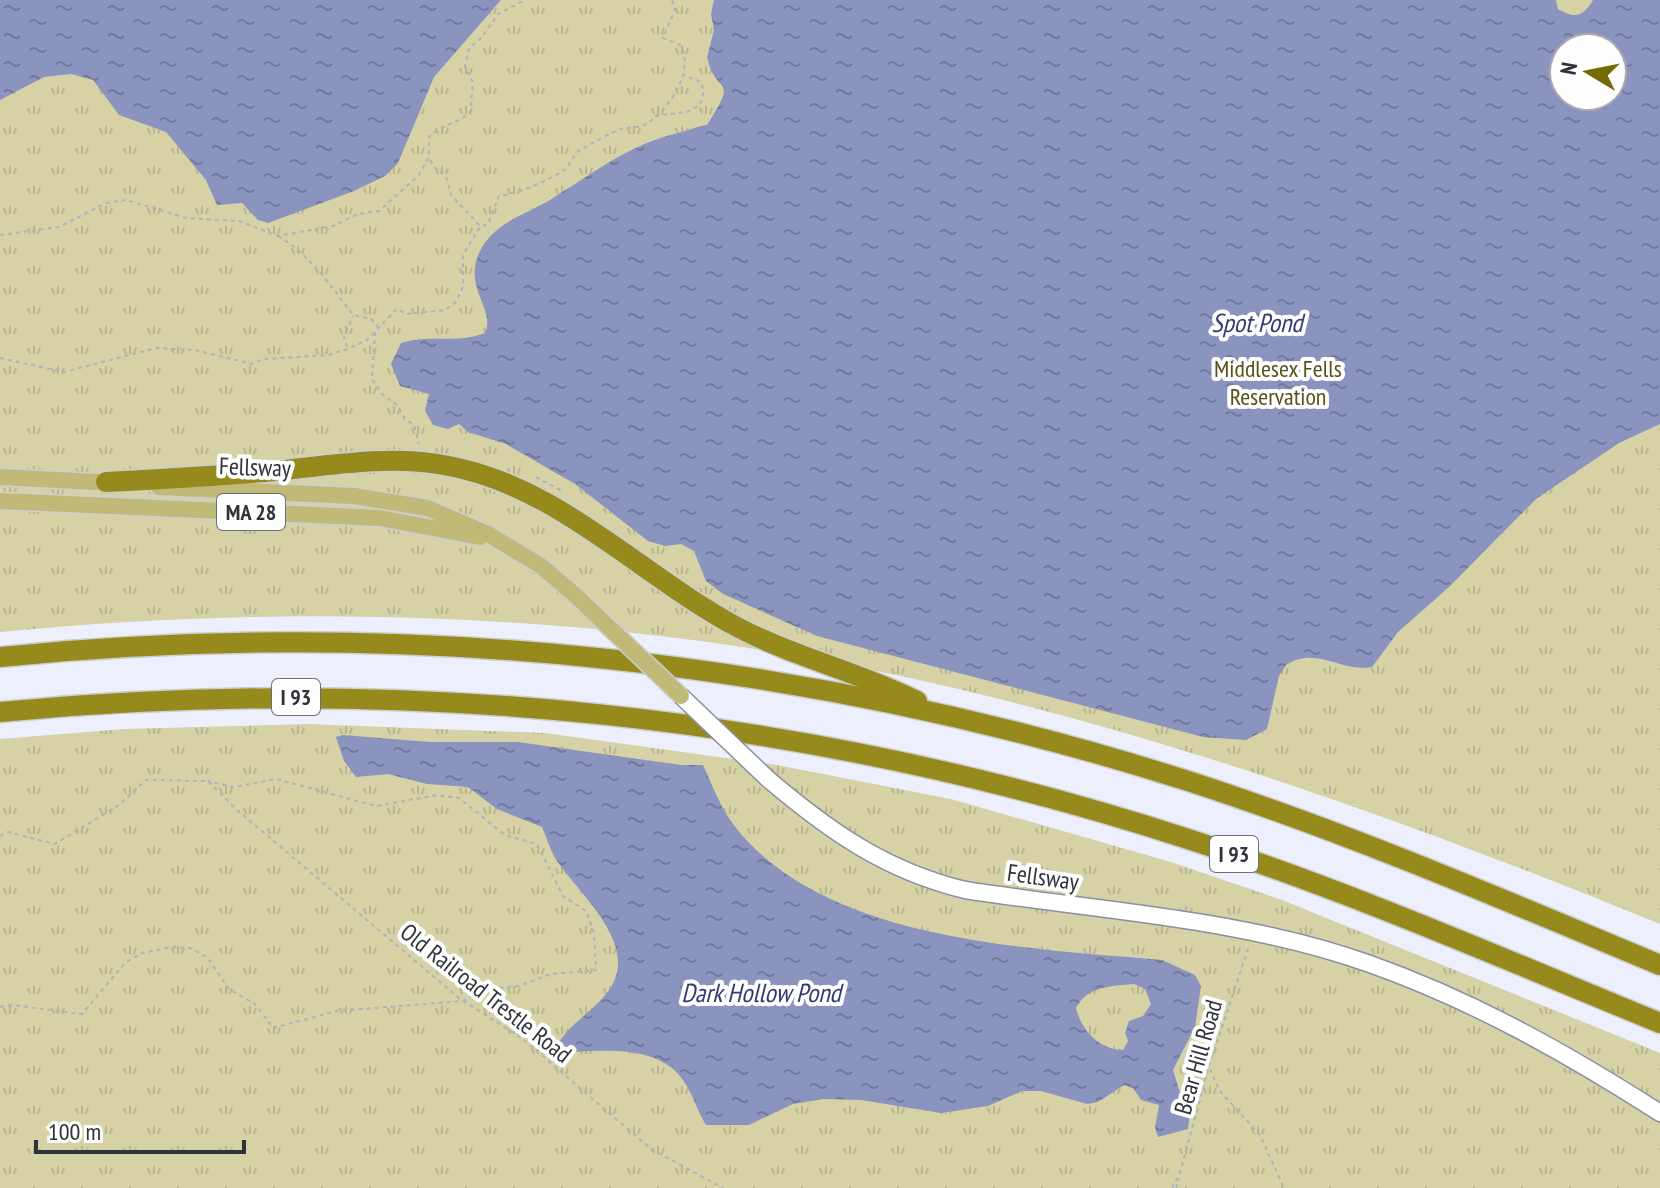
<svg xmlns="http://www.w3.org/2000/svg" width="1660" height="1188" font-family="'PT Sans Narrow',sans-serif">
<defs>
<pattern id="park-tufts" width="24" height="20" patternUnits="userSpaceOnUse" patternTransform="scale(2)"><rect width="24" height="20" fill="#d6d2a5"/><path d="M3 7l-1-3M5 7V3M7 7l1-3M15 17l-1-3M17 17v-4M19 17l1-3" fill="none" stroke="#b8b58f"/></pattern>
<pattern id="water-ripples" width="26" height="14" patternUnits="userSpaceOnUse" patternTransform="scale(2)"><rect width="26" height="14" fill="#8a94bf"/><path d="M2 4q2-2 4 0t4 0M15 11q2-2 4 0t4 0" fill="none" stroke="#71799c"/></pattern>
</defs>
<rect width="100%" height="100%" fill="#edf0fc"/>
<g fill="url(#park-tufts)" fill-rule="evenodd">
<path d="M0,0H1660V924C1430,830 1196,745 954,688C644,614 316,601 0,632ZM1564,48H1612V96H1564Z"/>
<path d="M309,724L545,733L777,765L951,799L1171,862L1282,900L1660,1053V1188H0V739L124,729Z"/>
</g>
<g fill="url(#water-ripples)" fill-rule="evenodd">
<path d="M0,0H501L434,77L398,163L385,176L354,191L268,223L258,220L242,203L217,205L206,180L166,132L119,115L93,80L71,74L44,77L0,100Z"/>
<path d="M714,0H1556L1558,9C1575,19 1583,17 1593,0H1660V424L1619,443L1536,499L1449,587L1398,632L1372,667C1342,673 1315,645 1286,665L1279,676L1267,729L1246,740L1203,737L817,636L723,594L706,581L694,551L681,544L665,546L648,541L575,484L506,444L468,432L459,424L448,429L433,425L425,411L429,394L400,386L391,364L401,343C429,334 457,344 485,333C496,308 462,288 480,251C495,221 527,215 553,198C595,172 628,145 678,133C688,131 696,126 707,125C740,73 716,98 707,57L714,30L711,14ZM1564,48H1612V96H1564Z"/>
<path d="M343,735L430,742H518L681,765H703C712,784 720,807 733,824C822,942 1028,948 1162,960L1195,975L1201,986L1195,1027L1173,1070L1180,1093L1191,1104L1188,1129L1158,1137L1155,1127L1159,1105L1141,1100L1133,1088L1124,1085L1098,1102L1087,1104L1041,1091H1022L988,1106L941,1113L861,1100L824,1099L793,1104L749,1125H706C697,1111 693,1094 683,1080C656,1041 593,1052 553,1053C565,1026 588,1016 606,994C646,946 575,892 554,856C549,847 546,836 542,827L497,809L468,787L427,784L388,774L356,777L344,761L336,737ZM1134,984L1145,989L1151,1004L1143,1016L1129,1021L1125,1033L1128,1041L1123,1050C1100,1050 1081,1030 1076,1008C1087,986 1112,986 1134,984Z"/>
</g>
<g fill="none" stroke-linecap="round" stroke-linejoin="round">
<defs>
<path id="secondary" d="M768,779C829,831 886,871 965,890C1100,911 1241,918 1370,964C1474,1001 1568,1054 1660,1113"/>
<g id="primary">
<path d="M0,477L116,483"/>
<path d="M159,487L354,496L427,508L488,534L541,566L575,595"/>
<path d="M0,501L380,518L480,537"/>
</g>
<g id="highway">
<path d="M106,482C163,479 219,476 275,471C332,465 388,455 444,465C559,485 639,575 739,628C797,658 859,672 917,701"/>
<path d="M0,657C399,617 806,659 1188,781C1349,833 1504,900 1660,965"/>
<path d="M0,712C400,674 805,714 1188,839C1349,891 1504,959 1660,1023"/>
</g>
</defs>
<use href="#secondary" stroke="#8b8fa1" stroke-width="19"/>
<use href="#primary" stroke="#cdced0" stroke-width="19"/>
<use href="#highway" stroke="#cdced0" stroke-width="23"/>
<g stroke="#b0b2bd" stroke-width="2" stroke-dasharray="4 4" stroke-linecap="butt">
<path d="M655,116L687,112L700,105L704,91L701,82L684,75"/>
<path d="M430,160L435,168L446,176L451,195L480,226"/>
<path d="M0,235L59,227L106,203L126,200L186,218L239,221L278,236L333,226L358,214L379,211L419,175L429,157V137C442,125 457,123 470,113L473,83L465,66L469,49L482,37L498,14L525,0"/>
<path d="M278,236C311,256 331,286 353,315L371,319L378,327"/>
<path d="M375,332L372,379L382,394L397,405L405,419L414,425L419,444"/>
<path d="M347,347L344,337L353,316"/>
<path d="M0,358L64,372L156,348L195,350L252,364L263,359L328,355L348,349L367,340L397,309L407,314L445,310L456,302L463,287V255L480,227L488,224L499,196C520,193 545,182 563,171C570,166 573,153 583,148C589,145 616,130 621,129C629,127 639,128 646,124C668,111 696,70 680,45L663,38L675,10L672,0"/>
<path d="M536,477L562,491"/>
<path d="M0,836L8,832L55,844L119,805L146,780L208,781L237,810L459,998L523,1039L651,1149L723,1188"/>
<path d="M0,1007L11,1005L82,1014L125,963L142,953L172,947L190,948L207,957L229,989L255,1004L273,1028L337,1011L463,1001L486,989L519,986L551,974L596,970L594,933L586,911L563,896L537,844L505,835L459,798L437,795L376,806L276,779L233,787L208,781"/>
<path d="M1210,1069L1219,1090L1260,1135L1284,1188"/>
<path d="M1172,1188L1180,1173L1209,1066L1249,946"/>
<path d="M1176,1188L1179,1178"/>
</g>
<use href="#secondary" stroke="#fff" stroke-width="16"/>
<use href="#primary" stroke="#c0b977" stroke-width="16"/>
<use href="#highway" stroke="#968a1d" stroke-width="20"/>
<defs>
<path id="secondary-bridge" d="M681,696L768,779"/>
<path id="primary-bridge" d="M575,595L681,696"/>
</defs>
<use href="#secondary-bridge" stroke="#8b8fa1" stroke-width="19" stroke-linecap="butt"/>
<use href="#primary-bridge" stroke="#cdced0" stroke-width="19" stroke-linecap="butt"/>
<use href="#secondary-bridge" stroke="#fff" stroke-width="16"/>
<use href="#primary-bridge" stroke="#c0b977" stroke-width="16"/>
</g>
<g text-anchor="middle" dominant-baseline="central" stroke-width="8" stroke-linejoin="round" paint-order="stroke">
<g fill="#fefefe" stroke="#6e6f75" stroke-width="2">
<rect x="217" y="494" width="68" height="36" rx="6"/>
<rect x="272" y="679" width="48" height="36" rx="6"/>
<rect x="1210" y="836" width="48" height="36" rx="6"/>
</g>
<g font-size="22" font-weight="bold" fill="#30323a">
<text x="251" y="512">MA 28</text>
<text x="296" y="697">I 93</text>
<text x="1234" y="854">I 93</text>
</g>
<g font-size="24" fill="#575119" stroke="#fefefe">
<text x="1278" y="368">Middlesex Fells<tspan x="1278" dy="28">Reservation</tspan></text>
</g>
<g font-size="24" fill="#30323a" stroke="#fefefe">
<text transform="translate(255 467) rotate(2)">Fellsway</text>
<text transform="translate(1043 877) rotate(8)">Fellsway</text>
<text transform="translate(486 993) rotate(38)">Old Railroad Trestle Road</text>
<text transform="translate(1198 1057) rotate(-74)">Bear Hill Road</text>
</g>
<g font-size="26" font-style="italic" fill="#323b72" stroke="#fefefe">
<text x="1257" y="322">Spot Pond</text>
<text x="761" y="992">Dark Hollow Pond</text>
</g>
</g>
<g transform="translate(1588 72) rotate(280)"><circle r="38" fill="#fefefe" stroke="#acacb0" stroke-width="2"/>
<path d="M0-6L14 30L0 20L-14 30Z" fill="#756b04"/>
<text y="-12" font-size="22" font-weight="bold" text-anchor="middle" fill="#30323a">N</text>
</g>
<path d="M36 1140v12h208v-12" fill="none" stroke="#30323a" stroke-width="4"/>
<text x="48" y="1140" font-size="24" fill="#30323a" stroke="#fefefe" stroke-width="6" paint-order="stroke">100 m</text>
</svg>
